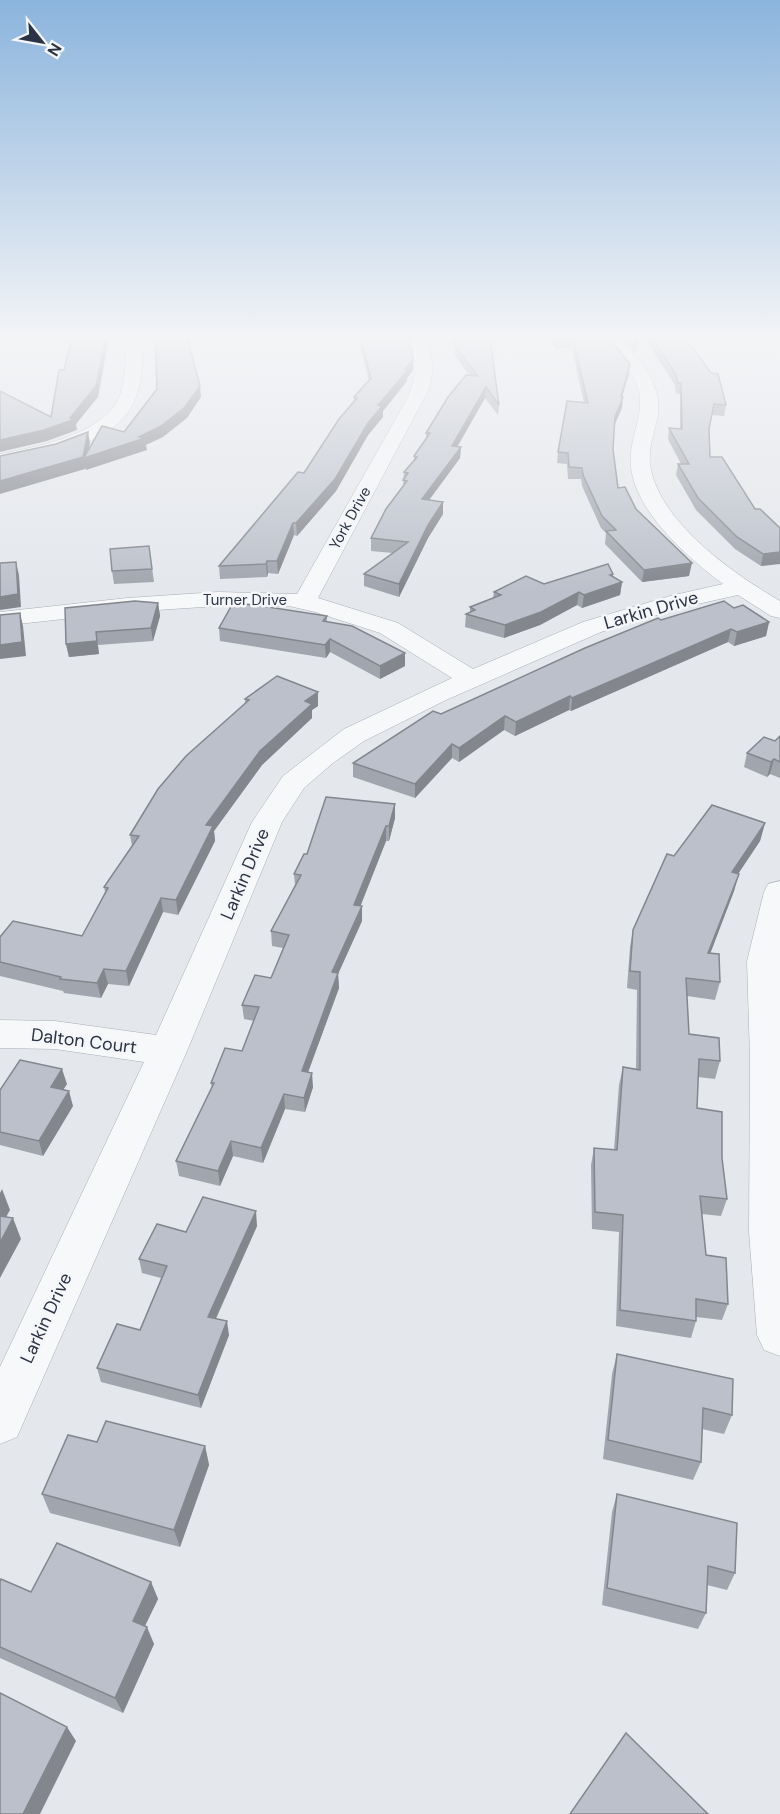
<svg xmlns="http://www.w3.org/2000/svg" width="780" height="1814" font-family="'DM Sans',sans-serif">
<rect width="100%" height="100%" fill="#e4e7ec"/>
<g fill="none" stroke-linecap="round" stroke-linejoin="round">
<defs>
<g id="minor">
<path d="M127,337H143C142,357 143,379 136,397C119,445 43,457 0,466V454C35,447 97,436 117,402C127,383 125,358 127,337Z"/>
<path d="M404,337H421C434,354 434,369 429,389L318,598L398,623L473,669L583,622L670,596L723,584C686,556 625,504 631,453C633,429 646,409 637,385C630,366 613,353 601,337H618C640,361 665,386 657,420C653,437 647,453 651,470C663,525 734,574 780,601V618L771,616L738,595L684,607L601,632L446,700L364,741L333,763L304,788L282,822L187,1051L17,1437L0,1444V1367L144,1062L55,1049L0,1048V1020L55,1021L156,1035L252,822L283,776L344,729L452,678L380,633L315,612L289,606H218L127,612L0,626V612L127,598L218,592L297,594L408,397C417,374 419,358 404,337Z"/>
<path d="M780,881V1356L764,1350L757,1335L749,1232L750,1058L747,961L764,892L768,884Z"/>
</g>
</defs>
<use href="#minor" stroke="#a9aeb7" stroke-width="1"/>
<use href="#minor" fill="#f7f8fa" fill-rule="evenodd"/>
</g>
<g fill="#a1a5ae">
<path d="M353,337H403L402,342L413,360V370L407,378V381L383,411V417L368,435L336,491L297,536L294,535L278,574L268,573L267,577L220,579L219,566L304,473L354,401V397L369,381L360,346Z"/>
<path d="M453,337H490L499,405L498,415L485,398L458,446L461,447L460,458L429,500L443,502V514L428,538L399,597L364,586V574L393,553L371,551V538L403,487L404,472L414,460V456L426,439V433L469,375L455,356Z"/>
<path d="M548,337H608L629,374L622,397V408L614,426L613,449L618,488L689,576L642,582L605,544L606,533L601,528L582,486L581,479H568L567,464L557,463L558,452L584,403L572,348L556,349Z"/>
<path d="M621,337H639L635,353Z"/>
<path d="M644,337H682L726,405L724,416L712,415L709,430L710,457L755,509L780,528L761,566L735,549L696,510L676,475L678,464H681L668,439L669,428L680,429V394L676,393L675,385Z"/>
<path d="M149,546L154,582L114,584L112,571Z"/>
<path d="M613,574L612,577L622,582L620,595L582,608L577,605L540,625L504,638L465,627L466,614L470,612V607L493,598L494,592L544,584Z"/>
<path d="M158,603L160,616L153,641L98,645L99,654L69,657L66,644Z"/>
<path d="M734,608L769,622L766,636L734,646L728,642L571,711L569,710L515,736L504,730L459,762L452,758L415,798L353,777V763L441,714L661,620Z"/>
<path d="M327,616V622L405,653V666L380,679L330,652L326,658L220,641L219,628Z"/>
<path d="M245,699L318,706L312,710V718L262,765L214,831L215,841L178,915L163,912L129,986L108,984L101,998L64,993L63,991L0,976V937L82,936L105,892L104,887L132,846L130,835L245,704Z"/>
<path d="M780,736V778L770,774L767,777L744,767L747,753L775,741Z"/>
<path d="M395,804V818L389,841H386L360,906H362V921L338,974L339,988L308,1072L313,1087L305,1112L285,1109L263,1163L233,1156L220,1186L179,1176L176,1161L212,1088L211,1083L242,1051L254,1021L244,1019L242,1005L271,978L283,948L272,946L271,931L295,885L294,874L307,854Z"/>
<path d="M765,823L760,841L738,874L734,891L710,953L720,982L715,1000L687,996L689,1034L720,1061L715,1079L698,1077L697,1108L722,1158L727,1199L721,1216L702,1214L706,1255L728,1304L722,1320L696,1317V1321L691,1338L616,1326L619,1232L592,1229L591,1165L594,1148L614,1150L619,1085L623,1067L636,1069L637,990L627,988L630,947L633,930L674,856Z"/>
<path d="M67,1084L63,1090L73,1106L43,1156L0,1145V1090Z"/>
<path d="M257,1226L216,1319L229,1335L201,1408L101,1382L97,1368L140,1330L161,1278L142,1273L139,1259L186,1232Z"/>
<path d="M617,1354L732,1415L724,1434L702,1429L701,1462L693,1480L603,1459L612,1374Z"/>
<path d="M97,1442L205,1446L209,1465L180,1547L50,1513L42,1494Z"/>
<path d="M617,1494L735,1573L727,1590L707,1585L706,1613L698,1629L602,1605L612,1512Z"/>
<path d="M0,1582L31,1592L151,1582L158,1599L145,1626L154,1644L123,1713L0,1658Z"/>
</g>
<g fill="#83868d">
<path d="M106,337H109L98,397L76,424L77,430L47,441L0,452V440L70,418Z"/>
<path d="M638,337H639L635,353L636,343Z"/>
<path d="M413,360V370L407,378V381L383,411V417L368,435L336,491L297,536L296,523L378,405Z"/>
<path d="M630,364L629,374L620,403L623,397L622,408L613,428L615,417Z"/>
<path d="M200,386L201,397L187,418L163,437L146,445L147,450L86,470L85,467V469L0,494V481L88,432L90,443L87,457L139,437Z"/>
<path d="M486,387L485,398L451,457L452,446Z"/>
<path d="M461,447L460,458L421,511L422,499Z"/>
<path d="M443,502V514L428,538L399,597V584L428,525Z"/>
<path d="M293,523L294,535L278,574L277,561Z"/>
<path d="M780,552V564L761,566L763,554Z"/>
<path d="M267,561L268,573L267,577L266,564Z"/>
<path d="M16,562L19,575L21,607L0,610V597Z"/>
<path d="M692,563L689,576L642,582L644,570Z"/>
<path d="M613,574L611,586L622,582L620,595L582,608L584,595Z"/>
<path d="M579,592L577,605L540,625L504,638L505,625Z"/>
<path d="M158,603L160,616L153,641L151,628Z"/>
<path d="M20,613L23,626L26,656L0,659V645Z"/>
<path d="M769,622L766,636L734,646L737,632Z"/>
<path d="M731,629L728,642L571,711L572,698Z"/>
<path d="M96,632L99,654L69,657L66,644Z"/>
<path d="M330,639V652L326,658L325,645Z"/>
<path d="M405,653V666L380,679V666Z"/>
<path d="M318,692V706L312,710V718L262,765L214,831L215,841L178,915L176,900L206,825L260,751L305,701Z"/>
<path d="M570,696L569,710L515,736L516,722Z"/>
<path d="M505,716L504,730L459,762V748Z"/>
<path d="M452,744V758L415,798V784Z"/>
<path d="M774,759L770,774L767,777L771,762Z"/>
<path d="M395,804V818L389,841V826Z"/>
<path d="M765,823L760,841L728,889L732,872Z"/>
<path d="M386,826V841L355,920L354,905Z"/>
<path d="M739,874L734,891L704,970L708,953Z"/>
<path d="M161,898L163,912L129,986L126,971Z"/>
<path d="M362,906V921L338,974L339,988L303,1086L302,1071L332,972Z"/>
<path d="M104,969L108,984L101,998L97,983Z"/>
<path d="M62,1069L67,1084L55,1102L51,1087Z"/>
<path d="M312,1073L313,1087L305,1112L304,1098Z"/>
<path d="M69,1091L73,1106L43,1156L39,1141Z"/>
<path d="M284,1094L285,1109L263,1163L261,1148Z"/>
<path d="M231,1141L233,1156L220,1186L218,1171Z"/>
<path d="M2,1189L10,1210L0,1228V1193Z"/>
<path d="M256,1211L257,1226L210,1331L208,1317Z"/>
<path d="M13,1218L21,1239L0,1278V1243Z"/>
<path d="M227,1321L229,1335L201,1408L198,1395Z"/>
<path d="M205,1446L209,1465L180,1547L174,1530Z"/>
<path d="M151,1582L158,1599L139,1638L133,1621Z"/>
<path d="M147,1627L154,1644L123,1713L115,1698Z"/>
<path d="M67,1727L76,1741L40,1814H23Z"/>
</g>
<g fill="#bbc0ca" stroke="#83868d" stroke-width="1.5">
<path d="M72,337H106L96,386L70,418L75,419L44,430L0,440V391L51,417L59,370H64Z"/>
<path d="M155,337H187L200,386L185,407L161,426L139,437L145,438L84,458L102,426L124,432L157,389Z"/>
<path d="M360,337H402V342L406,337H408L412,349L413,360L405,369L407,371L378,405L382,406L368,423L335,479L296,523H293L277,561H267L266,564L219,566L298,472L304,473L339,419L357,398L354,397L371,378Z"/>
<path d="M454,337H490L499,405L486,387L452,446L461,447L422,499L443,502L428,525L399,584L364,574L408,542L371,538L386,509L407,481L403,480L408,473L404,472L417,457L414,456L430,433H426L448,397L466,375L478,376L455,346Z"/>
<path d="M556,337H608L630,364L621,397H623L615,417L613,449L618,488L625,487L636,509L692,563L644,570L606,531L616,530L602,516L583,475L582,468L569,467L568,453L558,452L567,401L588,403L573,339H557Z"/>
<path d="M631,337H638L636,343Z"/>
<path d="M652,337H682L693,348L711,373L718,374L726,405L714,404L709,429L710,457H722L755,509H760L780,528V552L763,554L737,537L698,498L678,464H689L669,428L682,429L681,383H678L676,375Z"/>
<path d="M88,432L83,457L0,481V456L56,444Z"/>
<path d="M149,546L152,569L112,571L110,549Z"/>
<path d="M16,562L18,594L0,597V563Z"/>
<path d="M608,564L613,574L610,575L622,582L584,595L579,592L541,612L505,625L466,614L475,610L470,607L501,595L494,592L526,576L544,584Z"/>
<path d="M135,601L158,603L151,628L96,632L97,641L66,644L65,608Z"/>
<path d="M724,601L734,608L743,605L769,622L737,632L731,629L572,698L570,696L516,722L505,716L459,748L452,744L415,784L353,763L433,711L441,714L585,648L658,618L661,620Z"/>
<path d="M233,603L255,605L327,616L323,621L352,626L405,653L380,666L330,639L325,645L219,628Z"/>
<path d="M20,613L22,642L0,645V615Z"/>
<path d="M277,676L318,692L305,701L312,704L260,751L206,825L213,826L176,900L161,898L126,971L104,969L97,983L60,979L61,977L0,962V937L13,921L82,936L108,888L104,887L139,836L130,835L158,789L186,756L249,700L245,699Z"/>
<path d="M780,736V762L774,759L771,762L747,753L764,737L775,741Z"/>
<path d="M326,797L395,804L389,826H386L354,905L362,906L332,972L338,973L302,1071L312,1073L304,1098L284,1094L261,1148L231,1141L218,1171L176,1161L214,1083H211L225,1048L242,1051L259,1007L242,1005L255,975L271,978L289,935L271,931L301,875L294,874L304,854H307Z"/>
<path d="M712,805L765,823L732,872L739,874L708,953L719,954L720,982L686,978L689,1034L719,1038L720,1061L699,1059L697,1108L722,1112V1158L727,1199L700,1196L706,1255L726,1258L728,1304L696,1299V1321L620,1310L623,1215L595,1212L594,1148L617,1150L623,1067L640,1070V972L630,971L633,930L667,854L674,856Z"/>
<path d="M20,1060L62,1069L51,1087L69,1091L39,1141L0,1132V1090Z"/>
<path d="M203,1197L256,1211L208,1317L227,1321L198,1395L97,1368L117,1324L140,1330L167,1266L139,1259L157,1224L186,1232Z"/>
<path d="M0,1216L13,1218L0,1243Z"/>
<path d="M617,1354L733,1379L732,1415L703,1408L701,1462L608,1440Z"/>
<path d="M106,1421L205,1446L174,1530L42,1494L68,1435L97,1442Z"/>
<path d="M617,1494L737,1523L735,1573L708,1566L706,1613L607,1588Z"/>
<path d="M57,1543L151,1582L133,1621L147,1627L115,1698L0,1647V1582L1,1579L31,1592Z"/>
<path d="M0,1693L67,1727L23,1814H0Z"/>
<path d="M626,1733L708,1814H570Z"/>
</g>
<linearGradient id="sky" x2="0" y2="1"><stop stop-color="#8bb4dd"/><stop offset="0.57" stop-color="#f3f4f6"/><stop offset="1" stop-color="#f3f4f6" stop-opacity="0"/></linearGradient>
<rect width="780" height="591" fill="url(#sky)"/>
<g text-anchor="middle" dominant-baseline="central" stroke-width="5" stroke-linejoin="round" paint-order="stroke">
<g font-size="15" fill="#2b3445" stroke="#f4f6f9">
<text transform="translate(350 518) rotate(-61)">York Drive</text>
<text x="245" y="600">Turner Drive</text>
</g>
<g font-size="18" fill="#2b3445" stroke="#f4f6f9">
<text transform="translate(651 610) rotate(-16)">Larkin Drive</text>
<text transform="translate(245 874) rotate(-67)">Larkin Drive</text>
<text transform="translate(84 1041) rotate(7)">Dalton Court</text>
<text transform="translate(46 1318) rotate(-65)">Larkin Drive</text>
</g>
</g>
<g transform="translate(42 42) rotate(121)" stroke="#f4f6f9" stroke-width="4.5" paint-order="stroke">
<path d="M0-4.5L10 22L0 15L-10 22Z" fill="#2b3445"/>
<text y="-9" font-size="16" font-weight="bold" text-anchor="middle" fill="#2b3445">N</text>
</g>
</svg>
